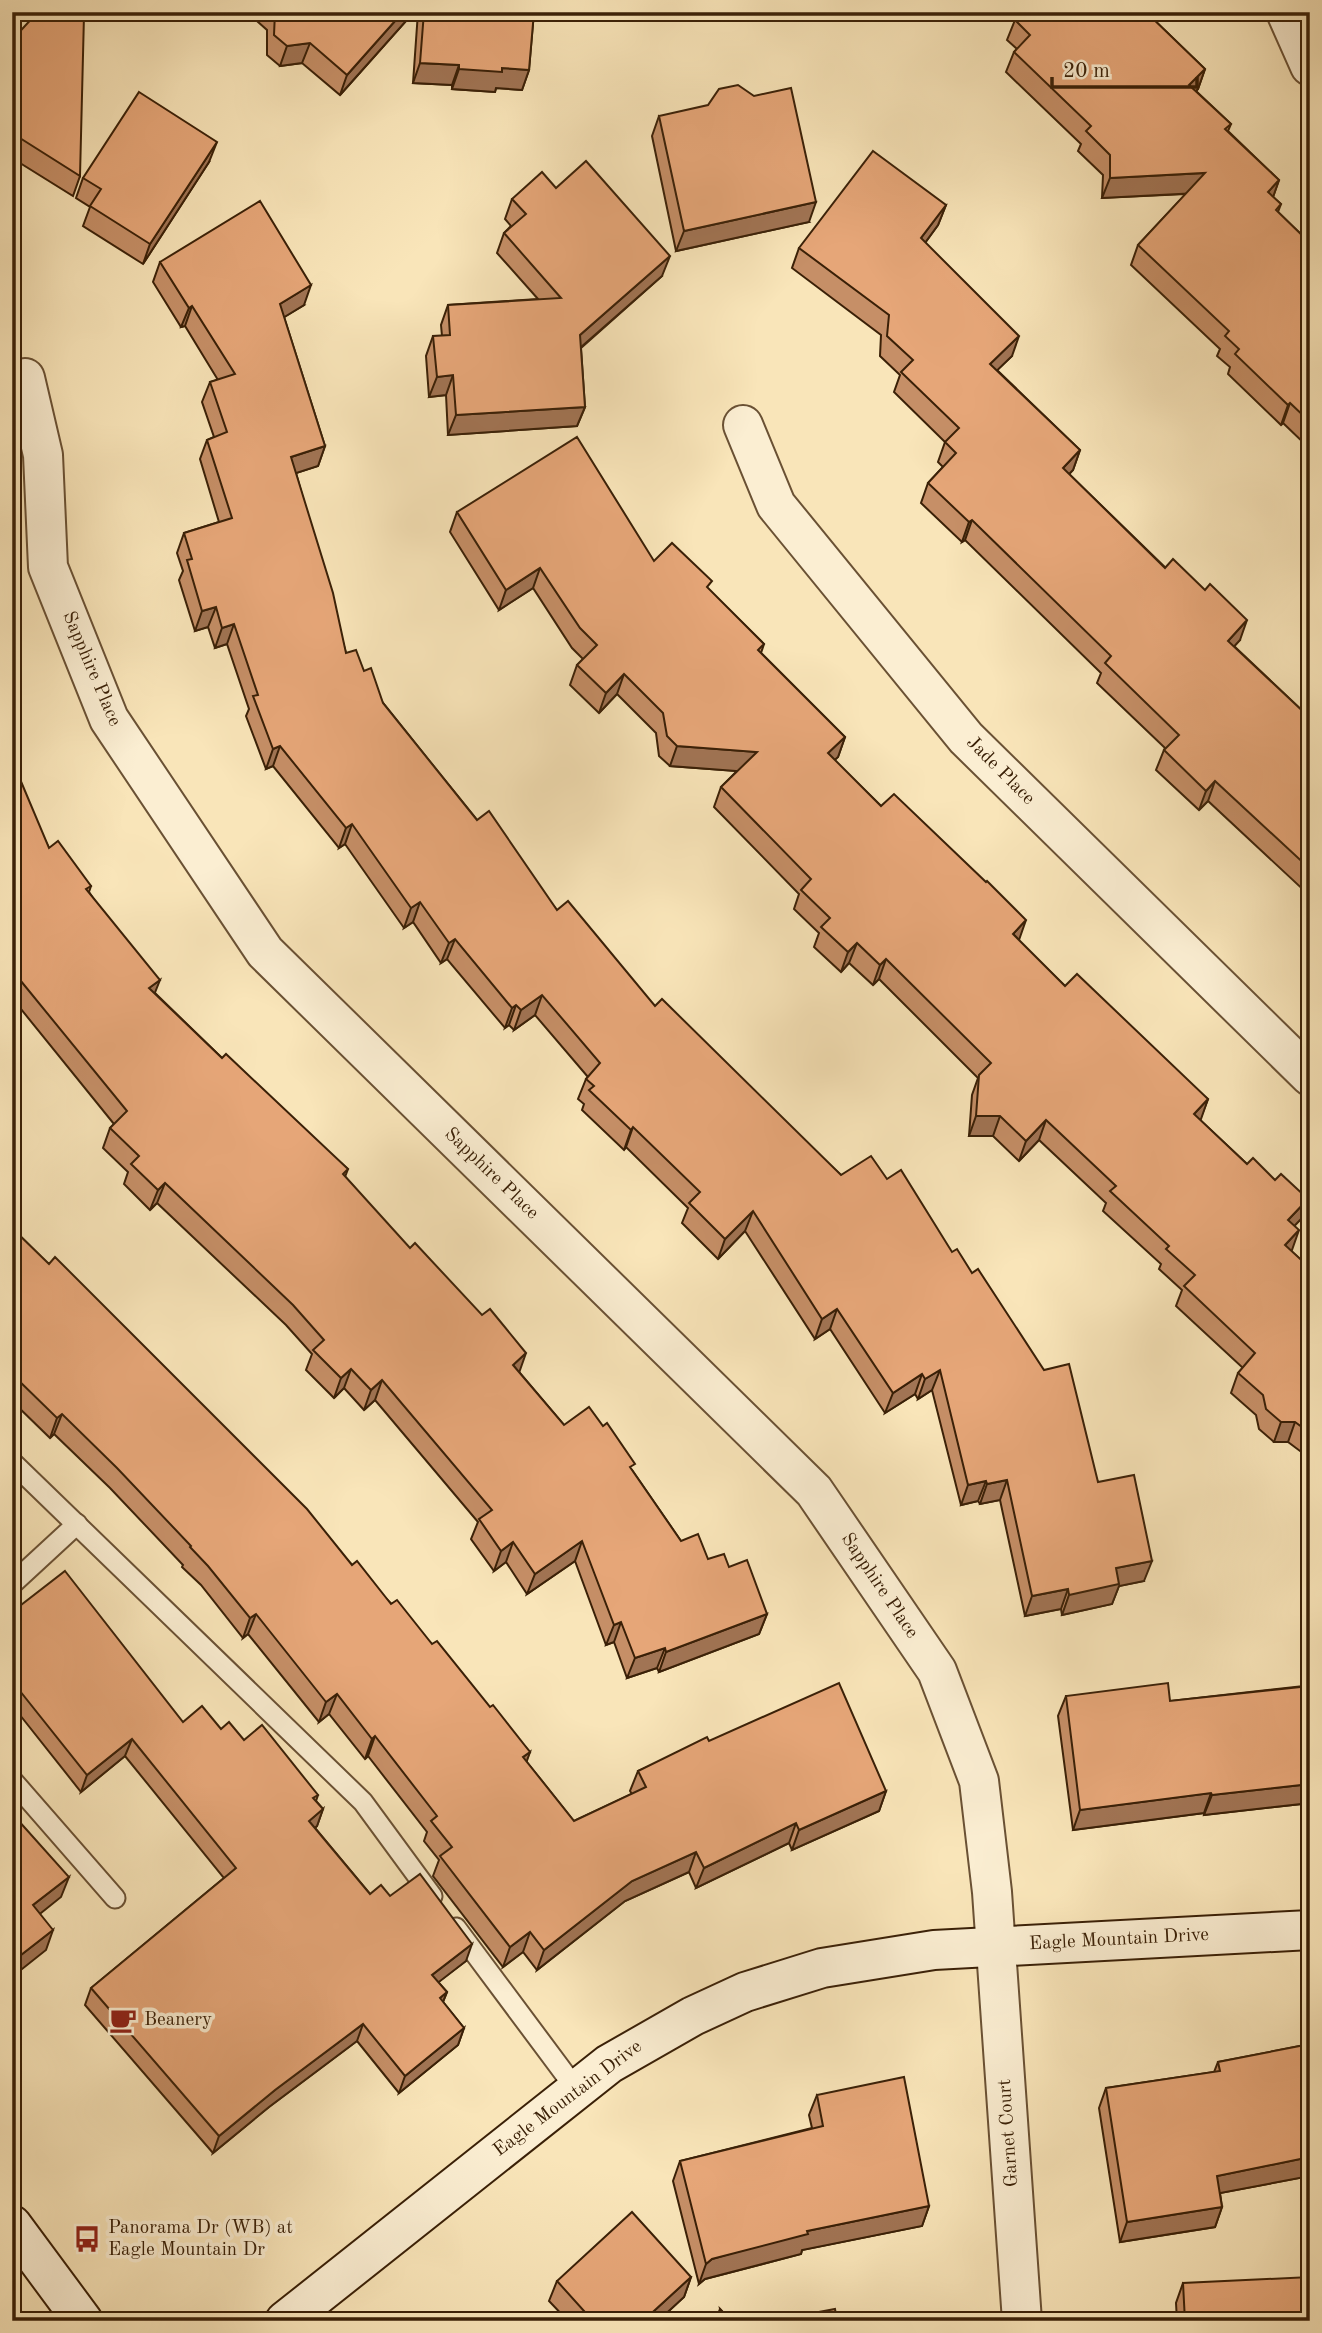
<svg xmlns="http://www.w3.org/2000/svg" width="1322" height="2333" font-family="'Old Standard TT',serif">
<rect width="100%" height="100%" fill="#f9e5b9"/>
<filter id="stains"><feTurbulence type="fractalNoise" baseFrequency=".00286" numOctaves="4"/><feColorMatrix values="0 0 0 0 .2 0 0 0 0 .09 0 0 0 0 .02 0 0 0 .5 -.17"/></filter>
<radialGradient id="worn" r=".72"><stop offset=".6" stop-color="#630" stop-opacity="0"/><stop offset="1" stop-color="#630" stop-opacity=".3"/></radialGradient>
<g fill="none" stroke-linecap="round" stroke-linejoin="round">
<defs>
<g id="lane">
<path d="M12,1462L363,1802L432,1896"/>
<path d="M12,1584L77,1524"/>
<path d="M12,1780L115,1898"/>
<path d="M456,1928L576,2089"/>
</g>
<g id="street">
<path d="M1286,12L1310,66"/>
<path d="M25,378L43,455L48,567L109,719L265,952L814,1491L937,1671L979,1781L992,1892L1022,2321"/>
<path d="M743,425L776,505L966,738L1310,1076"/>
</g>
<g id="secondary">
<path d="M12,2225L83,2321"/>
<path d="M285,2321L609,2064L693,2016L745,1992L822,1968L934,1950L1310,1930"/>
</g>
</defs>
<use href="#lane" stroke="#6a5134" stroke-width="23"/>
<use href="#street" stroke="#6a5134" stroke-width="42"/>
<use href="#secondary" stroke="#3a2007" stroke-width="42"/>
<use href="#lane" stroke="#fbeed2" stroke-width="19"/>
<use href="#street" stroke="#fbeed2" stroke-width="38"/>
<use href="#secondary" stroke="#fbeed2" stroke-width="38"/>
</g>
<g fill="#c68f67" stroke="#3a2007" stroke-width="2">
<path d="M247,12H414L340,95L302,63L280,66L267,55V30Z"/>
<path d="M418,12H534L529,70L522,90L496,88L495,92L452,89V85L413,83Z"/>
<path d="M589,12H600L594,18Z"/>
<path d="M1022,12H1148V14L1205,69L1198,89L1196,91L1231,124L1228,131L1279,180L1273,197L1281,204L1278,212L1310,243V449L1283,423L1281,425L1228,374L1230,367L1217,356L1220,349L1131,265L1138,245L1186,194L1102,198L1103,175L1078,151L1081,144L1006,72L1014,52L1017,49L1007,40L1015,20Z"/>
<path d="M13,39L80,176L73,196L12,158Z"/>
<path d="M659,116L809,222L676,251L652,136Z"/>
<path d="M209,162L143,264L83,226L90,207L76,198L83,178Z"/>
<path d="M556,188L662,276L581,348L585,407L577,426L448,435L446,395L429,397L426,356L433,336H442L441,325L448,305L538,299L497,253L504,233L511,226L505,219L512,199Z"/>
<path d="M946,205L938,225L925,243L1012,356L997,370L1080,450L1073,470L1069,474L1240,640L1234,646L1310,718V896L1208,801L1199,810L1156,770L1164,750L1165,748L1097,683L1101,673L965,540L962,542L921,503L928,483L943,467L938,462L945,442L894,392L900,375L880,356L881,335L792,268L799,248Z"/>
<path d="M160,262L304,305L284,317L325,446L318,466L296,473L346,653L364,671L383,703L477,820L557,910L655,1006L841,1175L887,1179L1098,1482L1144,1581L1119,1586L1112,1604L1062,1615L1061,1609L1025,1616L1000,1500L980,1504L978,1501L961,1505L932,1390L918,1399L915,1394L885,1413L830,1329L815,1339L745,1231L718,1259L682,1223L688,1208L626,1147L624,1150L582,1110L584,1104L578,1099L586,1079L588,1077L535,1015L514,1030L509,1025L505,1028L447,959L441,963L413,922L404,928L345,844L339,848L273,766L266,769L246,716L249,709L227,644L215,648L208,627L195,631L179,580L183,571L177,553L184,533L219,522L200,459L207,440L214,437L202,402L210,382L218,380L185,326L181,327L153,282Z"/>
<path d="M457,512L654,561L709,590L764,644L761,653L845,737L838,757L834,760L1065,986L1208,1099L1200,1120L1247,1164L1308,1199L1301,1219L1294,1226L1291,1251L1310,1268V1447L1304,1454L1288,1442H1274L1259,1429L1256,1415L1231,1393L1238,1373L1243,1368L1176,1306L1182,1290L1159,1269L1161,1264L1103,1211L1106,1203L1039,1140L1019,1161L993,1136H969L972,1095L978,1078L879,979L873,985L849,963L841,972L814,947L819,933L794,909L799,894L714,807L721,787L737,771L670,766L659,756L656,733L617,694L599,713L570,685L577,665L583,659L572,648L533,588L499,610L450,532Z"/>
<path d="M12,774L49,848L91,886L89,892L155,993L222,1058L348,1169L345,1177L519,1372L564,1425L632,1470L681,1541L708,1559L729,1567L767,1614L759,1634L659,1672L657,1668L627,1678L614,1642L606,1645L575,1561L527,1594L506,1562L494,1571L471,1539L478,1522L375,1400L364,1410L344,1388L334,1398L306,1370L312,1354L286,1325L157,1203L150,1210L124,1184L128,1172L103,1148L110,1128L114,1124L12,998Z"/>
<path d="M12,1228L432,1644L530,1752L526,1761L574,1821L632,1794L630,1791L638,1771L709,1741L886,1791L879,1811L792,1850L789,1843L696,1888L689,1872L625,1901L537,1970L523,1952L503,1967L433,1876L439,1860L424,1841L427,1832L368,1756L365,1759L329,1714L319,1722L248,1634L243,1638L201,1585L182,1567L183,1565L110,1488L54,1434L50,1438L12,1401Z"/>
<path d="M12,1612L183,1722L221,1729L244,1740L318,1795L316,1801L323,1809L317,1826L315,1828L370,1894L390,1896L466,1961L438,1982L447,1992L443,2002L464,2028L458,2045L399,2093L357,2041L269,2107L213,2153L85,2005L91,1988L224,1878L125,1756L81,1792L12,1705Z"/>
<path d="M1310,1672V1803L1204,1815V1813L1073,1830L1058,1716L1066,1696L1170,1701L1304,1686Z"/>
<path d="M1310,2044V2176L1220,2193L1222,2207L1215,2227L1120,2242L1099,2108L1106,2088L1214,2072L1218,2062Z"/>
<path d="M817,2095L929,2206L922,2226L802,2250L801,2254L705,2279L699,2284L673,2181L680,2161L812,2128L809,2115Z"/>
<path d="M691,2277L684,2297L658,2321H568L549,2301L557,2281Z"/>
<path d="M1183,2283L1310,2321H1177L1176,2303Z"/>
<path d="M720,2309L731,2321H715Z"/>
</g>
<g fill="#a17454" stroke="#3a2007" stroke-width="2">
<path d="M403,12H414L340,95L347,75Z"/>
<path d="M310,43L302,63L280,66L287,46Z"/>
<path d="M420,63L459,65L452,85L413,83Z"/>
<path d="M502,68L529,70L522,90L496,88L495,92L452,89L459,69Z"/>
<path d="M1205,69L1198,89L1182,105L1189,85Z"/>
<path d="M217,142L209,162L143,264L150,244Z"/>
<path d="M1205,173L1198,193L1102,198L1110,178Z"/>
<path d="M1279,180L1272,200L1268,192Z"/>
<path d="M816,202L809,222L676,251L684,231Z"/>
<path d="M946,205L938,225L914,258L921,238Z"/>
<path d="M670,256L662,276L572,355L580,335Z"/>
<path d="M311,285L304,305L273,324L280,304Z"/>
<path d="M192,306L185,326L181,327L189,308Z"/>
<path d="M1019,336L1012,356L983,384L990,364Z"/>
<path d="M453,375L446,395L429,397L437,377Z"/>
<path d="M1290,403L1283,423L1281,425L1288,405Z"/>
<path d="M585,407L577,426L448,435L456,415Z"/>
<path d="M325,446L318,466L284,477L291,457Z"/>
<path d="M1080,450L1073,470L1056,488L1063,468Z"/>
<path d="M972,520L965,540L962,542L969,522Z"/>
<path d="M540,568L533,588L499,610L506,590Z"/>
<path d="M216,607L208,627L195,631L202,611Z"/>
<path d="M1247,620L1240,640L1221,661L1228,641Z"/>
<path d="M234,624L227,644L215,648L222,628Z"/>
<path d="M624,674L617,694L599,713L606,693Z"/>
<path d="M845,737L838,757L821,773L828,753Z"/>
<path d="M280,746L273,766L266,769L273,749Z"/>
<path d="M677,746L757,752L749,772L670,766Z"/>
<path d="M1215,781L1208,801L1199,810L1206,791Z"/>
<path d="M352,824L345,844L339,848L346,828Z"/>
<path d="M420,902L413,922L404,928L411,908Z"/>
<path d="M1026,920L1019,940L1013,934Z"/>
<path d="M455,939L447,959L441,963L449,943Z"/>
<path d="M857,943L849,963L841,972L848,952Z"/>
<path d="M886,959L879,979L873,985L880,965Z"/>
<path d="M160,980L152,1000L149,988Z"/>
<path d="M542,995L535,1015L514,1030L521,1010Z"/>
<path d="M516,1005L509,1025L505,1028L512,1008Z"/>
<path d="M1208,1099L1201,1119L1187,1134L1194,1114Z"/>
<path d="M976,1116H1000L993,1136H969Z"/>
<path d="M1046,1120L1039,1140L1019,1161L1026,1141Z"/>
<path d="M633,1127L626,1147L624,1150L631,1130Z"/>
<path d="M165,1183L157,1203L150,1210L158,1190Z"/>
<path d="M1308,1199L1301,1219L1281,1240L1288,1220Z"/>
<path d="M753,1211L745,1231L718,1259L725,1239Z"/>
<path d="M1299,1230L1292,1250L1278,1265L1285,1245Z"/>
<path d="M837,1309L830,1329L815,1339L822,1319Z"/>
<path d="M526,1353L519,1373L513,1365Z"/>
<path d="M351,1369L344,1388L334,1398L341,1378Z"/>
<path d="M940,1370L932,1390L918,1399L925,1379Z"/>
<path d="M922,1374L915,1394L885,1413L893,1393Z"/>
<path d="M382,1380L375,1400L364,1410L371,1390Z"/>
<path d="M62,1414L54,1434L50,1438L57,1418Z"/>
<path d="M1281,1422H1295L1288,1442H1274Z"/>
<path d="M1310,1438V1447L1304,1454Z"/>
<path d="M1007,1480L1000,1500L980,1504L987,1484Z"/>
<path d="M986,1481L978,1501L961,1505L968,1485Z"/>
<path d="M582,1541L575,1561L527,1594L535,1574Z"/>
<path d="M513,1542L506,1562L494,1571L501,1551Z"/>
<path d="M1152,1561L1144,1581L1119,1586L1112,1604L1062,1615L1069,1595L1116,1568Z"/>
<path d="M1068,1589L1061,1609L1025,1616L1032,1596Z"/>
<path d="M256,1614L248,1634L243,1638L250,1618Z"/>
<path d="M767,1614L759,1634L659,1672L666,1652Z"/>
<path d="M621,1622L614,1642L606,1645L614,1625Z"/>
<path d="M665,1648L657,1668L627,1678L635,1658Z"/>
<path d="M337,1694L329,1714L319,1722L326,1702Z"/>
<path d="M375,1736L368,1756L365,1759L372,1739Z"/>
<path d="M132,1739L125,1756L81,1792L87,1775Z"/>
<path d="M530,1752L523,1772V1757Z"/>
<path d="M1310,1784V1803L1204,1815L1212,1795Z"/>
<path d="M886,1791L879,1811L792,1850L799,1830Z"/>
<path d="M1211,1793L1204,1813L1073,1830L1080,1810Z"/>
<path d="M323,1809L317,1826L303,1838L309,1821Z"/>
<path d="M796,1823L789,1843L696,1888L704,1868Z"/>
<path d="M696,1852L689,1872L625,1901L537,1970L544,1950L632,1881Z"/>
<path d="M69,1877L61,1897L26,1925L33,1905Z"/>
<path d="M53,1930L46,1950L12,1977V1962Z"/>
<path d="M530,1932L523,1952L503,1967L510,1947Z"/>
<path d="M472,1944L466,1961L426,1992L432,1975Z"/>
<path d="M447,1992L440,2009V1998Z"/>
<path d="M363,2024L357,2041L269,2107L213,2153L219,2136L275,2090Z"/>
<path d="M464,2028L458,2045L399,2093L405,2076Z"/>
<path d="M1310,2157V2176L1210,2195L1217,2176Z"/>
<path d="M929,2206L922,2226L802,2250L801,2254L705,2279L699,2284L706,2264L712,2259L807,2231Z"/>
<path d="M1222,2207L1215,2227L1120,2242L1127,2222Z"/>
<path d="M691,2277L684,2297L658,2321H643Z"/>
</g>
<g fill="#e6a678" stroke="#3a2007" stroke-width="2">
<path d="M275,12H403L347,75L310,43L287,46L274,35Z"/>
<path d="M424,12H534L529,70L502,68V72L459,69V65L420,63Z"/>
<path d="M1022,12H1146L1205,69L1189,85L1231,124L1225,129L1279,180L1268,192L1281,204L1276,210L1310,243V422L1290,403L1288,405L1235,354L1239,349L1225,336L1229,331L1138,245L1205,173L1110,178V155L1086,131L1091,126L1014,52L1030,35L1015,20Z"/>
<path d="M35,15H84L80,176L12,133L13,39Z"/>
<path d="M738,85L754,96L791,88L816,202L684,231L659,116L708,105L719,89Z"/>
<path d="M139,92L217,142L150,244L90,206L101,189L83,178Z"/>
<path d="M873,151L946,205L921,238L1019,336L990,364L1080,450L1063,468L1165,568L1173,559L1205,590L1210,584L1247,620L1228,641L1310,718V869L1215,781L1206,791L1164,750L1179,735L1105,663L1111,656L972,520L969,522L928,483L956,453L945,442L959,428L901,372L913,360L887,336L889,315L799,248Z"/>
<path d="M586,161L670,256L580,335L585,407L456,415L453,375L437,377L433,336L450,335L448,305L561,298L504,233L526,214L512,199L542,172L556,188Z"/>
<path d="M260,201L311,285L280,304L325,446L291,457L333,593L346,653L356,650L364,671L371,668L383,703L477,820L489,811L557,910L568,901L655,1006L662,999L841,1175L871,1156L887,1179L901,1170L952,1252L957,1249L972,1273L978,1269L1044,1370L1069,1364L1098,1482L1134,1475L1152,1561L1116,1568L1119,1584L1069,1595L1068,1589L1032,1596L1007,1480L987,1484L986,1481L968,1485L940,1370L925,1379L922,1374L893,1393L837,1309L822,1319L753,1211L725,1239L689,1203L700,1192L633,1127L631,1130L589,1090L594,1086L586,1079L600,1063L542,995L521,1010L516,1005L512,1008L455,939L449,943L420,902L411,908L352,824L346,828L280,746L273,749L253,696L258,695L234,624L222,628L216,607L202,611L187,560L192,559L184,533L232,518L207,440L227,432L210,382L235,374L192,306L189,308L160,262Z"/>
<path d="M577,437L654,561L672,543L712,581L707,587L764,644L758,650L845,737L828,753L881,806L894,794L986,882L987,881L1026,920L1013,934L1065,986L1077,974L1208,1099L1194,1114L1247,1164L1253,1158L1275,1180L1281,1174L1308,1199L1288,1220L1299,1230L1285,1245L1310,1268V1433L1295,1422H1281L1266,1409L1263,1395L1238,1373L1255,1353L1184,1286L1195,1275L1166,1249L1169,1246L1110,1191L1116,1186L1046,1120L1026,1141L1000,1116H976L979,1075L991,1063L886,959L880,965L857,943L848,952L821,927L830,918L801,890L811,879L721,787L757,752L677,746L667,736L663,713L624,674L606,693L577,665L597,645L580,628L540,568L506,590L457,512Z"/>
<path d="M17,772L49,848L58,841L91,886L86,889L160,980L149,988L222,1058L226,1054L348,1169L343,1174L410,1248L415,1243L482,1315L490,1309L526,1353L513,1365L564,1425L589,1407L603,1426L607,1423L635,1464L630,1467L681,1541L698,1534L708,1559L724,1554L729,1567L747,1560L767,1614L666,1652L665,1648L635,1658L621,1622L614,1625L582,1541L535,1574L513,1542L501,1551L479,1519L492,1510L382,1380L371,1390L351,1369L341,1378L313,1350L324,1340L293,1305L165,1183L158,1190L131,1164L139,1156L110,1128L127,1111L16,975L12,978V774Z"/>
<path d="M12,1228L49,1264L55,1257L307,1509L352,1565L357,1561L391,1604L397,1600L432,1644L437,1641L490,1707L493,1705L530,1752L523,1757L574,1821L646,1787L638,1771L707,1737L709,1741L839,1683L886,1791L799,1830L796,1823L704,1868L696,1852L632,1881L544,1950L530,1932L510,1947L440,1856L452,1847L431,1821L437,1816L375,1736L372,1739L337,1694L326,1702L256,1614L250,1618L208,1566L190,1547L191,1546L117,1468L62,1414L57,1418L12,1374Z"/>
<path d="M65,1571L183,1722L202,1706L221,1729L229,1722L244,1740L262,1725L318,1795L313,1798L323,1809L309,1821L370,1894L381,1885L390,1896L420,1874L472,1944L432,1975L447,1992L440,1998L464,2028L405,2076L363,2024L275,2090L219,2136L91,1988L236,1868L132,1739L87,1775L12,1681V1649L15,1647L12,1643V1612Z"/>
<path d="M1168,1683L1170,1701L1310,1686V1784L1212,1795L1211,1793L1080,1810L1066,1696Z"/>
<path d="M17,1819L69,1877L33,1905L53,1930L12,1962V1821L13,1822Z"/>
<path d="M1310,2044V2157L1217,2176L1222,2207L1127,2222L1106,2088L1220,2071L1218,2062Z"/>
<path d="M904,2077L929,2206L807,2231L808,2234L712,2259L706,2264L680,2161L823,2126L817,2095Z"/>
<path d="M632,2212L691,2277L643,2321H593L557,2281Z"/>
<path d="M1310,2277V2321H1185L1183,2283Z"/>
<path d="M720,2309L731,2321H722Z"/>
<path d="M835,2309L837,2321H771Z"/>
<path d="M452,2315L456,2321H445Z"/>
</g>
<defs>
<symbol id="cafe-bare" viewBox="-9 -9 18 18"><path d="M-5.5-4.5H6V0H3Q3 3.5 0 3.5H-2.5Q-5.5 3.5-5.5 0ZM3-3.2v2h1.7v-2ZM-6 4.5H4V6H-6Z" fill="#8f2418" stroke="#fbeed2" stroke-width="2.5" paint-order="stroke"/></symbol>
<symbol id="bus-bare" viewBox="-9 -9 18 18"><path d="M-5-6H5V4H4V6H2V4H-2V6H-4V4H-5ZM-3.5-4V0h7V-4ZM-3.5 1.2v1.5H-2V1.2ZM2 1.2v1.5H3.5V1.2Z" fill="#8f2418" stroke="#fbeed2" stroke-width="2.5" paint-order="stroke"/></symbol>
</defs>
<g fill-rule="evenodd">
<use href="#cafe-bare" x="104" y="2001" width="38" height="38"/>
<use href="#bus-bare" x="68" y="2220" width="38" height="38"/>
</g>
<g text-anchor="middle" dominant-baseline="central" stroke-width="7" stroke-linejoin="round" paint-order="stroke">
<g font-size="19" fill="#3a2007" stroke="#fbeed2">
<text transform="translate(91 669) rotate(67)">Sapphire Place</text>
<text transform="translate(1000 771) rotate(45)">Jade Place</text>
<text transform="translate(491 1174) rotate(44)">Sapphire Place</text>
<text transform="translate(879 1586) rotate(56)">Sapphire Place</text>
<text transform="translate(1119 1940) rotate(-3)">Eagle Mountain Drive</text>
<text transform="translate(568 2099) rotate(-37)">Eagle Mountain Drive</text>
<text transform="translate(1009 2133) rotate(-94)">Garnet Court</text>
</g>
<g font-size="19" fill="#3a2007" stroke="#fbeed2" text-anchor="start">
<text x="144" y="2020">Beanery</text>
<text x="108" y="2228">Panorama Dr (WB) at<tspan x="108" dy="22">Eagle Mountain Dr</tspan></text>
</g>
</g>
<rect width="1322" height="2333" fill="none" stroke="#f9e5b9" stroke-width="42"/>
<rect x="14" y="14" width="1294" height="2305" fill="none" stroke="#3a2007" stroke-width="3.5"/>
<rect x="21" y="21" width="1280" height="2291" fill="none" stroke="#3a2007" stroke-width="2"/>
<path d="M1052 77v10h145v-10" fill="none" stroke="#3a2007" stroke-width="3.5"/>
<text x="1063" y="77" font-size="21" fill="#3a2007" stroke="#fbeed2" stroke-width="5" paint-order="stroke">20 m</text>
<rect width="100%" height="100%" filter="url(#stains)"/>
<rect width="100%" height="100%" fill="url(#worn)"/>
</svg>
